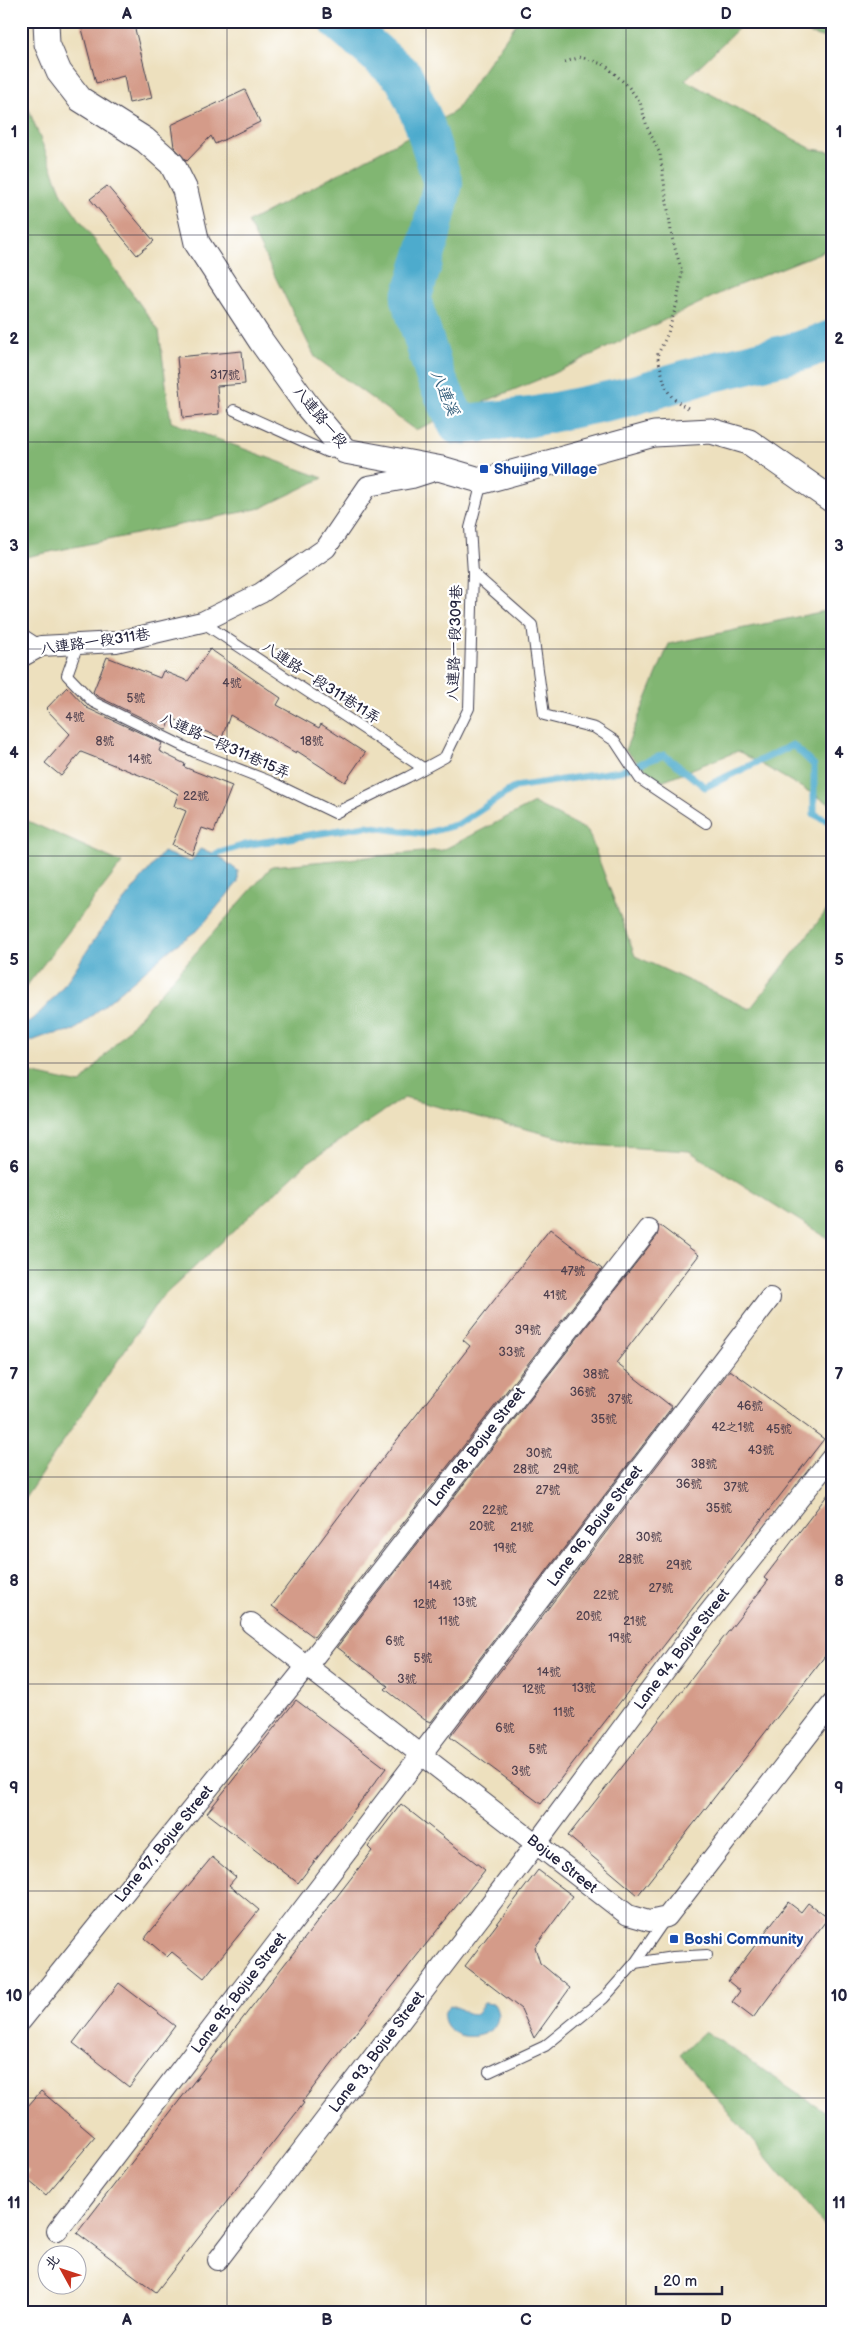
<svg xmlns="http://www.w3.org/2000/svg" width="853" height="2333" font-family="'Balsamiq Sans','LXGW WenKai TC',sans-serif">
<rect width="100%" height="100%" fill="#fff"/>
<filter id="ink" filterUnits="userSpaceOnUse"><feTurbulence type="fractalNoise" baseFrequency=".02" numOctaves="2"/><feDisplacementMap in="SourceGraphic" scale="10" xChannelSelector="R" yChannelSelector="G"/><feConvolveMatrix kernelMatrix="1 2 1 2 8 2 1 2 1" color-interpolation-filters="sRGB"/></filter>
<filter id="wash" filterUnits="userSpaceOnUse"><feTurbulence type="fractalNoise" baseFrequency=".0096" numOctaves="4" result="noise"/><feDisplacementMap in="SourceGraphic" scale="20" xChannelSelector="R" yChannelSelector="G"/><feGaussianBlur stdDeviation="1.12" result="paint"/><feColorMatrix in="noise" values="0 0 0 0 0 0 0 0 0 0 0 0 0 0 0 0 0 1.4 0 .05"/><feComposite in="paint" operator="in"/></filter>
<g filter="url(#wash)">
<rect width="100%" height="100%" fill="#ede0be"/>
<g fill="#81b672" stroke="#526c56">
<path d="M518,21H746L685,80L812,149L832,152V248L729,289L550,375L415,430L315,357L248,222L454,112Z"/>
<path d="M767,21H832V40Z"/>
<path d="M21,90L63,196L159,331L171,422L323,478L261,508L21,558Z"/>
<path d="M832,607V805L738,751L659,782L625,750L669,644L830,610Z"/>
<path d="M534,803L588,831L635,956L750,1009L832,904V1241L689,1151L589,1145L404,1098L307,1163L158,1301L21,1504V1071L80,1084L272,866L443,850Z"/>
<path d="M21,818L122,863L21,993Z"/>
<path d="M705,2031L832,2116V2235L680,2055Z"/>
</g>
<g fill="#4eabcd" stroke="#386684">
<path d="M200,849L216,854L238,871V882L199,929L172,948L75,1030L45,1036L21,1045V1027C56,1005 76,966 99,933C119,905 142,879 163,852L191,862Z"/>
<path d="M484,2003L494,2004C513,2034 457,2050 445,2022C442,2015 445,2010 450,2005C460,2006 465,2015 476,2014Z"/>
</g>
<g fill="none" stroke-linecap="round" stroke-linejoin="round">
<path stroke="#4eabcd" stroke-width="7" d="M216,854L245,845L366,826L423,834L459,824L515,787L620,771L664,755L705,787L793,745L814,765V814L832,823"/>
<path stroke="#4eabcd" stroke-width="40" d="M339,21L404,77L424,123L443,183L428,246L411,299L435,375L458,425L531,417L627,397L709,373L800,351L832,340"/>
</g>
<g id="blocks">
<g fill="#d49b89">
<path d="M80,21H133L152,98L129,103L124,76L96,83Z"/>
<path d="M245,90L260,122L215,144L211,136L187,161L174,147L171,125Z"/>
<path d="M107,186L154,241L137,255L90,199Z"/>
<path d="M242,351L245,384L217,386L219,414L183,418L177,357Z"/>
<path d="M210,649L281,698L277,705L319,728L321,724L365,753L345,782L297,751L296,753L230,715L222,738L171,718L167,730L97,696L93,692L107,657L160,678L163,671L188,681Z"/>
<path d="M67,687L87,708L162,743L159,751L185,764L184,767L232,786L214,832L202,828L192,854L172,845L186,811L174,806L178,794L157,782L81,752L61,776L45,763L70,734L46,709Z"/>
<path d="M659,1225L699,1255L616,1363L672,1407L431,1722L425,1720L385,1689L388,1686L337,1647L657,1236Z"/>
<path d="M550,1229L602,1269L314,1637L272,1606L372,1472L470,1346L463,1340Z"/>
<path d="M730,1370L824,1439L541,1804L450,1737Z"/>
<path d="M832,1489V1647L638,1895L568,1836L768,1581L764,1578Z"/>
<path d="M296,1700L386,1768L298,1883L207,1813Z"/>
<path d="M401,1804L485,1870L342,2050L302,2102L304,2103L156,2292L77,2233L372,1851L368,1847Z"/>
<path d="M212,1857L236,1877L229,1885L259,1910L204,1978L172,1952L167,1957L145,1938Z"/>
<path d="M538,1870L573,1896L535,1947L540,1963L570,1988L534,2038L521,2009L465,1966Z"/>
<path d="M788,1902L801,1912L808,1903L828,1918L753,2018L732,2002L740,1991L728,1981Z"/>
<path d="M119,1983L175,2026L129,2087L73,2043Z"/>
<path d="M41,2091L95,2137L46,2195L24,2177L29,2171L21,2164V2114Z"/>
</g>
</g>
</g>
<g filter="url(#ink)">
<use href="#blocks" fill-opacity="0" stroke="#403e4f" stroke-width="1"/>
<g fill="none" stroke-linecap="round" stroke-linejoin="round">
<defs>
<g id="service">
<path d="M234,410L327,452L342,451"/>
<path d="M482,482L470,528L473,573L532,625L544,715L595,728L615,741L640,779L706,823"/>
<path d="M202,622L423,768"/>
<path d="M21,633L41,646"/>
<path d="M78,644L67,675L93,702L195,752L269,781L335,813L408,777L445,757L469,708L473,573"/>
<path d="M635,1963L666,1918"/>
<path d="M489,2072L545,2046L604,1998L635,1963L673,1957L707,1955"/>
</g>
<g id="minor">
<path d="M21,657L41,646L116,642L202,622L261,593L326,548L368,486L412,478L440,469"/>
<path d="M251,1623L628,1915L649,1921L667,1917L832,1704"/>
<path d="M21,2021L307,1666L648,1229"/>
<path d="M57,2231L770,1298"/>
<path d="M218,2260L536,1844L695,1630L832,1457"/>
</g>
<path id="tertiary" d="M46,21L47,44L59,72L80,99L145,140L172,164L185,190L197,243L261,341L308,407L345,451L442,469L483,481L654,434L711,431L749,442L832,500"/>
</defs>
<use href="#service" stroke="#403e4f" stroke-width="12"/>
<use href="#minor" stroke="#403e4f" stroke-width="22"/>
<use href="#tertiary" stroke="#403e4f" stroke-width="27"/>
<path stroke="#403e4f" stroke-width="3" stroke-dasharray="1 4" stroke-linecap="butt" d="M565,62L581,57L605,65L628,86L640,102L647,127L660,154L672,238L682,272L677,303L668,333L657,356C666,381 661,395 688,408"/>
<use href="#service" stroke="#fff" stroke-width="10"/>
<use href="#minor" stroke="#fff" stroke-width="20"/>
<use href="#tertiary" stroke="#fff" stroke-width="25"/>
</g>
</g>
<path fill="none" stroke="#22223b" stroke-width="1" stroke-opacity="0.55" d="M227,21V2312M426,21V2312M626,21V2312M21,235H832M21,442H832M21,649H832M21,856H832M21,1063H832M21,1270H832M21,1477H832M21,1684H832M21,1891H832M21,2098H832"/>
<g fill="#1a4fb4" stroke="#fff" stroke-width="2">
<rect x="479" y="464" width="10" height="10" rx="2.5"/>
<rect x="669" y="1934" width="10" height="10" rx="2.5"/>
</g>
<g text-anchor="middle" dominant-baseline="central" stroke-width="4.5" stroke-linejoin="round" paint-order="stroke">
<g font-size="12" fill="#4e404e">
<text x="225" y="375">317號</text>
<text x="232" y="683">4號</text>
<text x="136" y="698">5號</text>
<text x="75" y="717">4號</text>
<text x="105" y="741">8號</text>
<text x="312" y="741">18號</text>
<text x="140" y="759">14號</text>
<text x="196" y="796">22號</text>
<text x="573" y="1271">47號</text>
<text x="555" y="1295">41號</text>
<text x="528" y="1330">39號</text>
<text x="512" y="1352">33號</text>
<text x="596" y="1374">38號</text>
<text x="583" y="1392">36號</text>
<text x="620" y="1399">37號</text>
<text x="750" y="1406">46號</text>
<text x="604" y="1419">35號</text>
<text x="733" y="1427">42之1號</text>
<text x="779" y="1429">45號</text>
<text x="761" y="1450">43號</text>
<text x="539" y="1453">30號</text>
<text x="704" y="1464">38號</text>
<text x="526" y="1469">28號</text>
<text x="566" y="1469">29號</text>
<text x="689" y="1484">36號</text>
<text x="736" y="1487">37號</text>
<text x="548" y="1490">27號</text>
<text x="719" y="1508">35號</text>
<text x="495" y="1510">22號</text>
<text x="482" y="1526">20號</text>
<text x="522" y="1527">21號</text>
<text x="649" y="1537">30號</text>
<text x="505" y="1548">19號</text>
<text x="631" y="1559">28號</text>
<text x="679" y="1565">29號</text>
<text x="440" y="1585">14號</text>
<text x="661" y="1588">27號</text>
<text x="606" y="1595">22號</text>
<text x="465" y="1602">13號</text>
<text x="425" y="1604">12號</text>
<text x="589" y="1616">20號</text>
<text x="449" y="1621">11號</text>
<text x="635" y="1621">21號</text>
<text x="620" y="1638">19號</text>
<text x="395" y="1641">6號</text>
<text x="423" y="1658">5號</text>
<text x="549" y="1672">14號</text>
<text x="407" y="1679">3號</text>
<text x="584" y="1688">13號</text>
<text x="534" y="1689">12號</text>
<text x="564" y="1712">11號</text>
<text x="505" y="1728">6號</text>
<text x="538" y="1749">5號</text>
<text x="521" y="1771">3號</text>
</g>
<g font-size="15" fill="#22223b" stroke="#fff">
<text transform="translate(320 417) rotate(50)">八連路一段</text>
<text transform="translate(95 642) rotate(-8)">八連路一段311巷</text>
<text transform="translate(455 643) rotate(-88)">八連路一段309巷</text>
<text transform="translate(321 683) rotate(33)">八連路一段311巷11弄</text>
<text transform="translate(225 746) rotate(24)">八連路一段311巷15弄</text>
<text transform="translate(477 1447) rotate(-52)">Lane 98, Bojue Street</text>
<text transform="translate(595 1526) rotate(-53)">Lane 96, Bojue Street</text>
<text transform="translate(682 1649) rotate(-53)">Lane 94, Bojue Street</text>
<text transform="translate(164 1844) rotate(-51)">Lane 97, Bojue Street</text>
<text transform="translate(562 1864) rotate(38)">Bojue Street</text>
<text transform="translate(239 1993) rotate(-53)">Lane 95, Bojue Street</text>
<text transform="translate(377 2052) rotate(-53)">Lane 93, Bojue Street</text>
</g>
<g font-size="15" font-weight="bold" fill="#164399" stroke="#fff" text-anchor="start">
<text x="494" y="469">Shuijing Village</text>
<text x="684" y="1939">Boshi Community</text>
</g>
<g font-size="16" font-style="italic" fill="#36607d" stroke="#fff">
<text transform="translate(444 393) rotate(67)">八連溪</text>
</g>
</g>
<rect width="853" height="2333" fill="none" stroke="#fff" stroke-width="55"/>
<g transform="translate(62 2270) rotate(310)"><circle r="24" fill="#ffffff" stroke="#a7a7b1"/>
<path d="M0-4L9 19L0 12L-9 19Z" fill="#c8321e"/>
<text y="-8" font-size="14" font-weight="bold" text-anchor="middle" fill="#22223b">北</text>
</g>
<path d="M656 2286v8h66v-8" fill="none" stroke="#22223b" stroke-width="2.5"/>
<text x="663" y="2286" font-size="15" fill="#22223b" stroke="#ffffff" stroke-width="4" paint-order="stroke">20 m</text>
<rect x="28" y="28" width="798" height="2278" fill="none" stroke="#22223b" stroke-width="2"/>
<g font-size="16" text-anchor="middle" font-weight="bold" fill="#22223b">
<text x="127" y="19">A</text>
<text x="327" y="19">B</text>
<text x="526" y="19">C</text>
<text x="726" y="19">D</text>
<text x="14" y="137">1</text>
<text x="839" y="137">1</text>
<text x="14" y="344">2</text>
<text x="839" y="344">2</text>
<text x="14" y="551">3</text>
<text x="839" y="551">3</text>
<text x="14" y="758">4</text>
<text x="839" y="758">4</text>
<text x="14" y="965">5</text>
<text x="839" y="965">5</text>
<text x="14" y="1172">6</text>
<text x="839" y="1172">6</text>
<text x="14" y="1379">7</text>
<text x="839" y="1379">7</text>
<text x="14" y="1586">8</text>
<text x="839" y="1586">8</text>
<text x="14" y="1793">9</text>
<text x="839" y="1793">9</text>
<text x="14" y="2001">10</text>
<text x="839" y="2001">10</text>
<text x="14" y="2208">11</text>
<text x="839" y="2208">11</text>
<text x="127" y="2325">A</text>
<text x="327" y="2325">B</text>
<text x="526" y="2325">C</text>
<text x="726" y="2325">D</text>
</g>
</svg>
